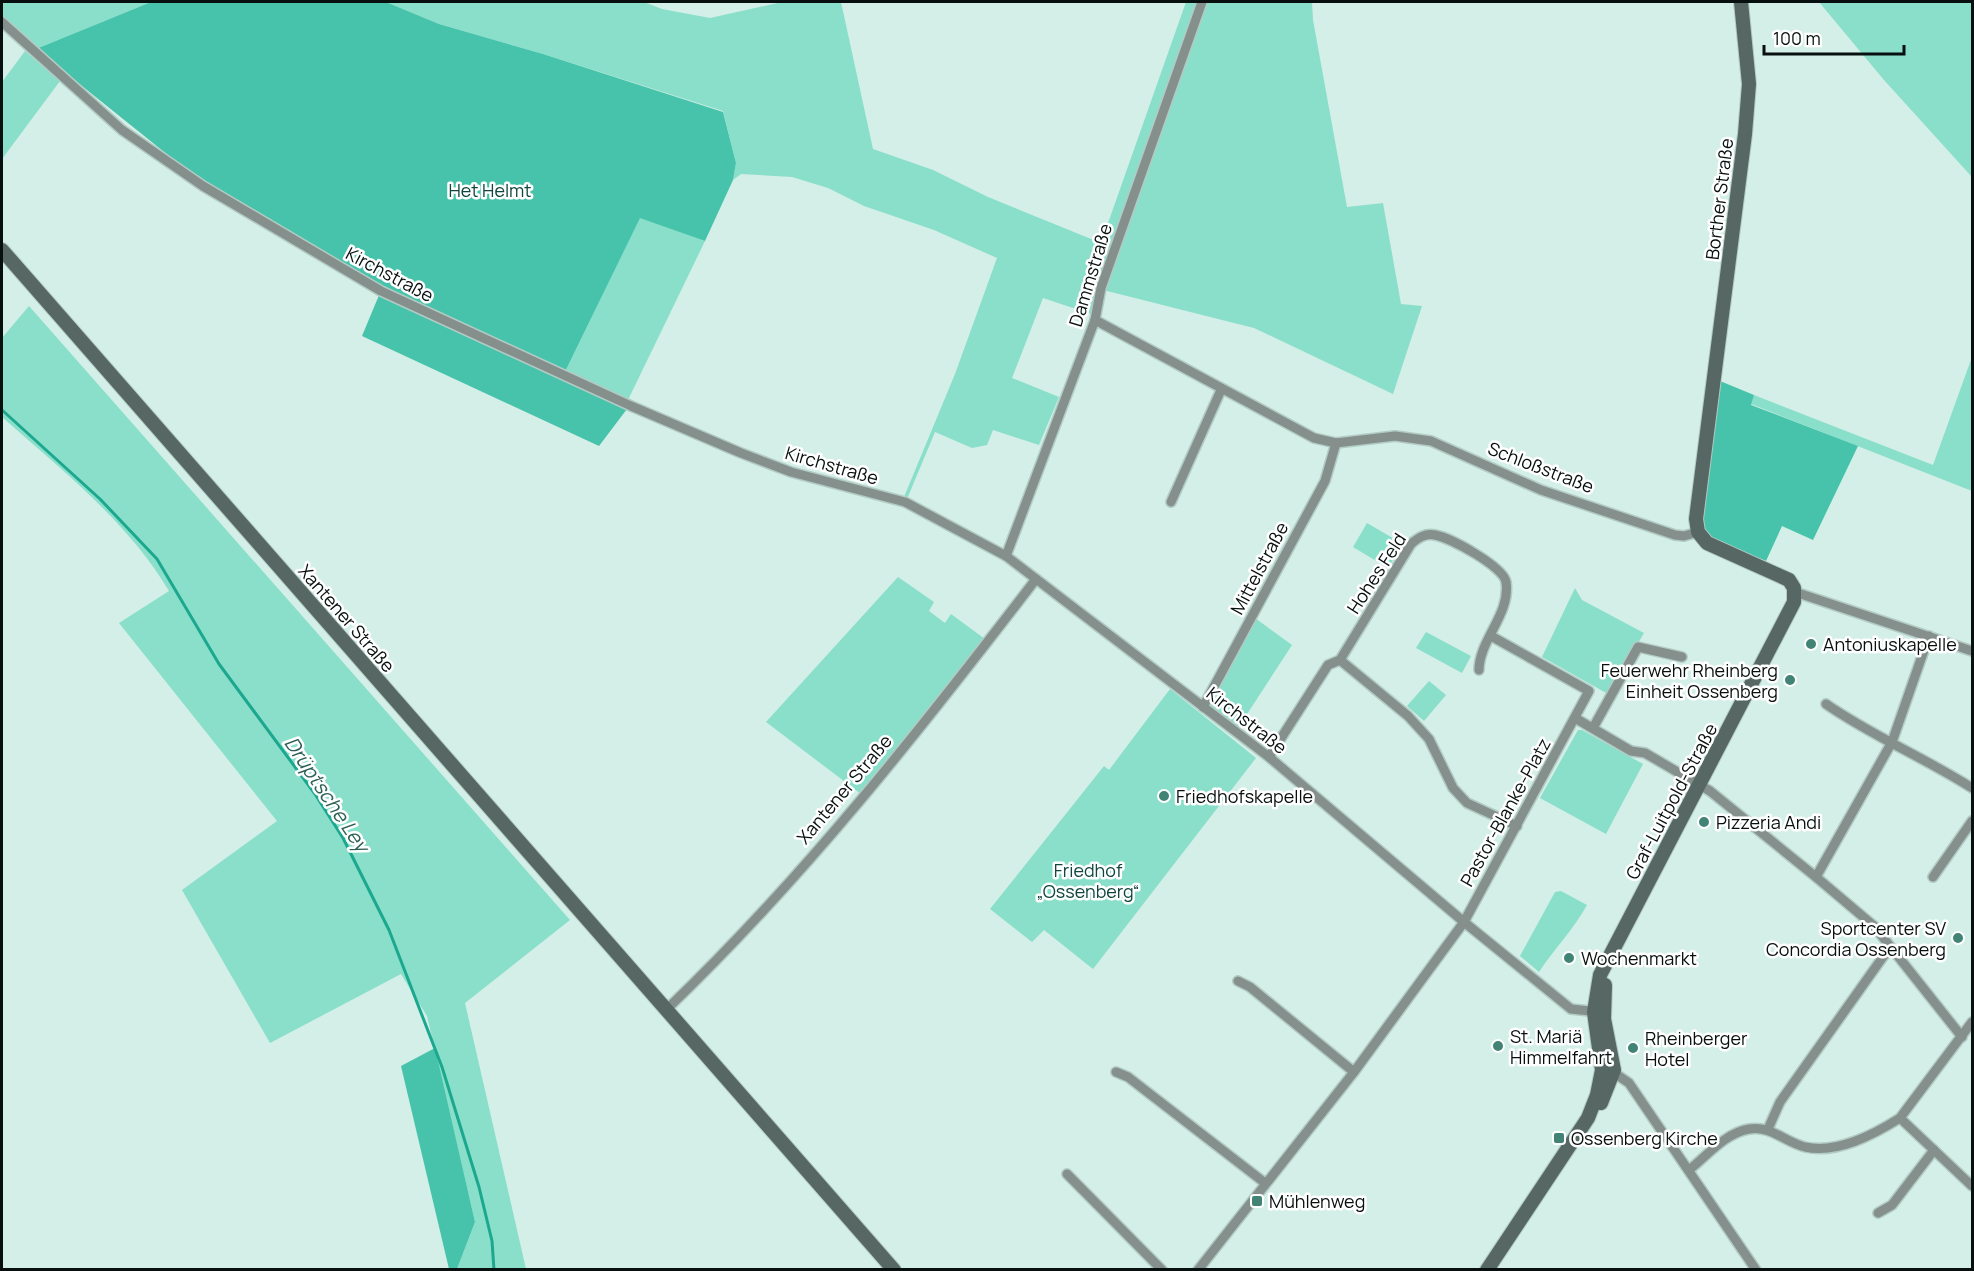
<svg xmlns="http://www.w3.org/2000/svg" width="1974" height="1271" font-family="Manrope,sans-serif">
<rect width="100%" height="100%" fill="#d3efe7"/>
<g fill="#89dfca">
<path d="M2,2H151L36,49L2,16Z"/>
<path d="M386,2H644L662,9L710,18L782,2H841L873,149L933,170L988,197L1101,243L1186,2H1200L1091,314L1043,298L1012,378L1059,397L1039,445L993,430L987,445L972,448L935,432L907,499L904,497L955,374L997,258L934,230L864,206L828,188L792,177L741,174L733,180L736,163L723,111L543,54L439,24Z"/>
<path d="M1206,2H1312L1313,20L1347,207L1383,203L1401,304L1422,306L1393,394L1254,328L1103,290Z"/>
<path d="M1819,2H1972V177L1884,80Z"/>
<path d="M25,51L60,81L2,159V82Z"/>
<path d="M640,217L705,241L627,402L564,374Z"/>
<path d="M29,306L570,920L465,1003L526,1269H457L475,1222L427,1016L401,974L270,1043L182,890L277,821L119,623L169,591C128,522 62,470 2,417V338Z"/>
<path d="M1972,357V491L1751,404L1754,395L1933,465Z"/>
<path d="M1367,523L1403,544L1388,568L1353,547Z"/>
<path d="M898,577L934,602L929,611L945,623L951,614L985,639L861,794L766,722Z"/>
<path d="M1575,588L1582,600L1644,633L1608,694L1542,657Z"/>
<path d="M1255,618L1292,645L1238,728L1209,704Z"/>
<path d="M1426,632L1471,656L1462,673L1416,648Z"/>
<path d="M1429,681L1446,695L1424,721L1407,706Z"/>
<path d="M1170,689L1256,758L1093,969L1044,930L1032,942L990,909L1104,766L1109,770Z"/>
<path d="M1578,730H1582L1643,764L1606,834L1540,798Z"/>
<path d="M1561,891L1587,905C1574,929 1554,949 1539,972L1520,956L1555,892Z"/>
</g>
<g fill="#46c3aa">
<path d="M151,2H386L439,24L543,54L723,112L736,163L733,180L705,241L640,218L561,380L627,409L599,446L362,336L382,288L204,184L36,49Z"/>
<path d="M1720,381L1754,395L1751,405L1858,446L1813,540L1782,526L1766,561L1714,540L1705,531L1702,516Z"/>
<path d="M435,1048L475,1222L457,1269H449L401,1066Z"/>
</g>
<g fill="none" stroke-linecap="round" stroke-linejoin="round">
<path stroke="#1ca78f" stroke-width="3" d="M2,410L100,499L157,559L219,664L315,794L343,838L389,930L442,1067L479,1187L492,1241L494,1270"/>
<defs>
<g id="street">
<path d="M2,22L122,130L203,186L381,291L631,406L741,453L791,472L905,502L1006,556L1269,757L1464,922L1571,1009L1599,1012"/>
<path d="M1095,320L1314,438L1336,443L1395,436L1431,441L1541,490L1675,535L1684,536L1698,532"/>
<path d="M1171,502L1221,390"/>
<path d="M1006,556L1095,320L1101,288L1202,2"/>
<path d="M1795,592L1972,651"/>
<path d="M1340,660L1408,716L1429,739L1453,788L1467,803L1517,826"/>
<path d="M1826,704C1872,736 1925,758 1972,788"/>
<path d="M1203,707L1325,481L1336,443"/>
<path d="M1575,718L1631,751L1645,753L1710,791L1816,877L1874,926L1962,1037"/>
<path d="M1593,728L1638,647L1682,657"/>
<path d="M1269,757L1328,665L1340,660L1411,544C1418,538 1425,533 1435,535C1451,538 1504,567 1506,582C1511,614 1479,640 1479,670"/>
<path d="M1816,877L1892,742L1929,636"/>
<path d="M1933,877L1972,821"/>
<path d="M1238,981L1250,987L1354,1072"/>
<path d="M666,1010C803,879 921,729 1036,579"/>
<path d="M1610,1070L1629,1083L1756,1270"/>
<path d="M1116,1072L1128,1077L1265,1183"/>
<path d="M1900,1118L1972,1186"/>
<path d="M1768,1129L1780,1102L1890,947"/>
<path d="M1689,1170C1707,1156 1725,1133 1749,1129C1770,1125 1785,1142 1805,1147C1837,1154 1873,1135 1900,1118L1972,1022"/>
<path d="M1067,1174L1162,1270"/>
<path d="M1878,1213L1892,1205L1934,1150"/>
<path d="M1198,1270L1354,1072L1464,922L1589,691L1491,636"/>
</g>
<g id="secondary">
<path d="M2,250L894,1270"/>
<path d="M1601,1103L1614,1070L1604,1019L1605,985"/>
<path d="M1487,1270L1588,1118L1597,1095L1602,1070L1594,1012L1600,975L1794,602V588L1789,580L1707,543L1698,532L1696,519L1745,134L1749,84L1741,2"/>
</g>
</defs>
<use href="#street" stroke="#b2cbc4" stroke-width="12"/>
<use href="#secondary" stroke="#b2cbc4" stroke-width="16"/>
<use href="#street" stroke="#85908d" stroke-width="9"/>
<use href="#secondary" stroke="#576763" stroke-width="14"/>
</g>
<g fill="#418375" stroke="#fff" stroke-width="2">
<circle cx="1811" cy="644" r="6"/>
<circle cx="1790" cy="680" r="6"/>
<circle cx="1164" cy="796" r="6"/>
<circle cx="1704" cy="822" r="6"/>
<circle cx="1958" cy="938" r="6"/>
<circle cx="1569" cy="958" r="6"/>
<circle cx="1498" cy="1046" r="6"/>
<circle cx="1633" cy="1048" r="6"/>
<rect x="1553" y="1132" width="12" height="12" rx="3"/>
<rect x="1251" y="1195" width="12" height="12" rx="3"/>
</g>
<g text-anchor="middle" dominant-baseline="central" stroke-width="5" stroke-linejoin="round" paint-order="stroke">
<g font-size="18" fill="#10463c" stroke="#fff">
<text x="490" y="190">Het Helmt</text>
<text x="1088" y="870">Friedhof<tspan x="1088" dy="21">„Ossenberg“</tspan></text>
</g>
<g font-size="18" fill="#07100e" stroke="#fff">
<text transform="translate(1719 199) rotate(-83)">Borther Straße</text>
<text transform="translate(390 274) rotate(28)">Kirchstraße</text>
<text transform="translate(1090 275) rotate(-73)">Dammstraße</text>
<text transform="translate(832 465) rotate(16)">Kirchstraße</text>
<text transform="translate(1541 467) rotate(21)">Schloßstraße</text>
<text transform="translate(1259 568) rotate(-62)">Mittelstraße</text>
<text transform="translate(1376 573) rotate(-57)">Hohes Feld</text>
<text transform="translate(347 618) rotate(49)">Xantener Straße</text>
<text transform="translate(1247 720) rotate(38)">Kirchstraße</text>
<text transform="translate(844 789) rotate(-50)">Xantener Straße</text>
<text transform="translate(1671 801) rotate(-62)">Graf-Luitpold-Straße</text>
<text transform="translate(1505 812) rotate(-61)">Pastor-Blanke-Platz</text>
</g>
<g font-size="18" fill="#07100e" stroke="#fff" text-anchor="start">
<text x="1823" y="644">Antoniuskapelle</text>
<text x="1778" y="670" text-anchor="end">Feuerwehr Rheinberg<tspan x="1778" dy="21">Einheit Ossenberg</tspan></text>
<text x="1176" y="796">Friedhofskapelle</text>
<text x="1716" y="822">Pizzeria Andi</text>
<text x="1946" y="928" text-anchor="end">Sportcenter SV<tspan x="1946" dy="21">Concordia Ossenberg</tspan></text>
<text x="1581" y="958">Wochenmarkt</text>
<text x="1510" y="1036">St. Mariä<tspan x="1510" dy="21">Himmelfahrt</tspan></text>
<text x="1645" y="1038">Rheinberger<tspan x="1645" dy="21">Hotel</tspan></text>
<text x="1571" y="1138">Ossenberg Kirche</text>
<text x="1269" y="1201">Mühlenweg</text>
</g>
<g font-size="20" font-style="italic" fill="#2e6155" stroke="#fff">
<text transform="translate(327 794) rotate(56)">Drüptsche Ley</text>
</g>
</g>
<rect width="1974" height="1271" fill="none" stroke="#07100e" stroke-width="6"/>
<path d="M1764 45v9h140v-9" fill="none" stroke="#07100e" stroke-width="3"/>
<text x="1773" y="45" font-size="18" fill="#07100e" stroke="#ffffff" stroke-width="4.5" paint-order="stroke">100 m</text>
</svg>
